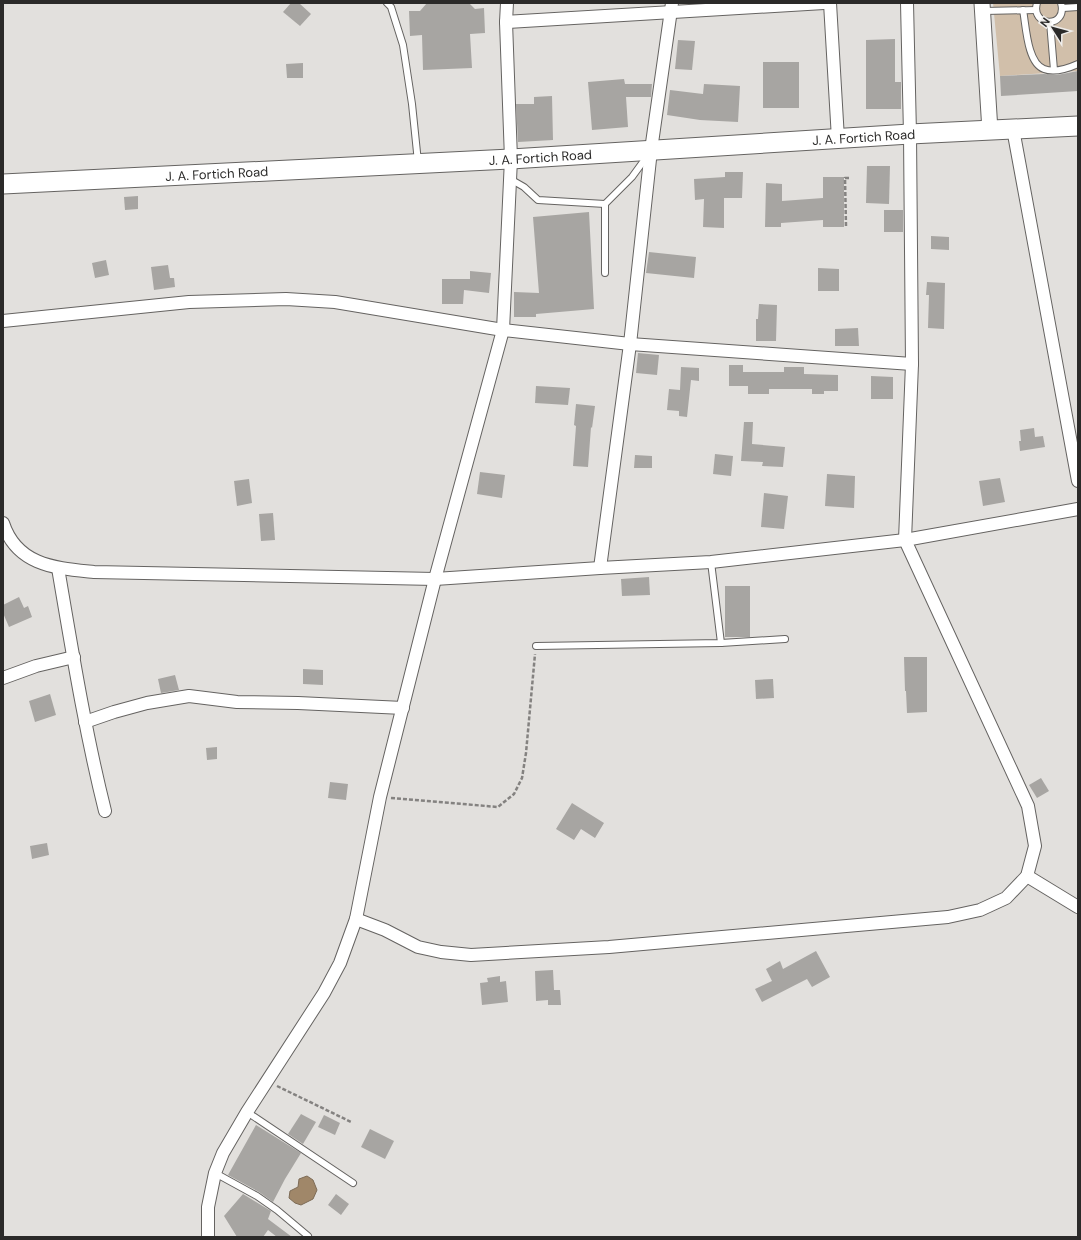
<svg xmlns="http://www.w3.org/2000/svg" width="1081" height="1240" font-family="'DM Sans',sans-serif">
<rect width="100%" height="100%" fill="#e2e0dd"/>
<path fill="#d1bfaa" d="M993,3H1078V71L1000,76Z"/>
<path fill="#a08769" stroke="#7d6b56" d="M307,1176L313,1180L317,1190L313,1199L301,1205L295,1203L289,1198L290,1191L298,1187L299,1179Z"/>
<g fill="#a7a5a2">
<path d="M291,3H299L311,14L300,26L283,12Z"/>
<path d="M427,3H469L475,9L484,8L485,33L470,34L472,68L423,70L422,35L410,36L409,11H420Z"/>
<path d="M895,39V82H901V109H866V40Z"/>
<path d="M678,40L695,41L692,70L675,69Z"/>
<rect x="763" y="62" width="36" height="46"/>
<path d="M303,63V78H287L286,64Z"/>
<path d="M1078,71V91L1001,96L1000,76L1044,74L1057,75Z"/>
<path d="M624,79L625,84H652L651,97H626L628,127L592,130L588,82Z"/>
<path d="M704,84L740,86L738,122L700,120L667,115L670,90L703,94Z"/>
<path d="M552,96L553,140L518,142L516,104H534V97Z"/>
<path d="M867,166H890L889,204L866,203Z"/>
<path d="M725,172H743L742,198H724V228L703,227L704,199L695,200L694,179L725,177Z"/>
<path d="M823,177H844V227H823V220L781,223V227H765L766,183L782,184V201L823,198Z"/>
<path d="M138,196V209L125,210L124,197Z"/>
<rect x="884" y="210" width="19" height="22"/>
<path d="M589,212L594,309L536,314V317H514V292L539,293L533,217Z"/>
<path d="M931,236L949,237V250L931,249Z"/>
<path d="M649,252L696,257L694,278L646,273Z"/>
<path d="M106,260L109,275L95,278L92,263Z"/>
<path d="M168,265L170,278H174L175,287L154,290L151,267Z"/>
<path d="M818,268L839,269V291H818Z"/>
<path d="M470,271L491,273L489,293L464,290L463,304H442V279H470Z"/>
<path d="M927,282L945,283L944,329L928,328L929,295H926Z"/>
<path d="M759,304L777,305L776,341H756V319H758Z"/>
<path d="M858,328L859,346H835V329Z"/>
<path d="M638,353L659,355L657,375L636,373Z"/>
<path d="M729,365H743V372H784V367H804V374L838,375V391H824V394H812V389H769V394H748V386H729Z"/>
<path d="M681,367L699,368V381L691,380L687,417L679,416V411L667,410L669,389L680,390Z"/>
<path d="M871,376L893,377V399H871Z"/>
<path d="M536,386L570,388L568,405L535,403Z"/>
<path d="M576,404L595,406L592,428L591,427L588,467L573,466L576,426L574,425Z"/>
<path d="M744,422H753L752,444L785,447L783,467L762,466L763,462L741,461Z"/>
<path d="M1034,428L1035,437L1043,436L1045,447L1020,451L1019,441H1021L1020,430Z"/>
<path d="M715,454L733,456L731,476L713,474Z"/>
<path d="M635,455L652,456V468H634Z"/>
<path d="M480,472L505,475L502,498L477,494Z"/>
<path d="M827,474L855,476L854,508L825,506Z"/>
<path d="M1000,478L1005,502L983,506L979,481Z"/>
<path d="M249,479L252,503L237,506L234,481Z"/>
<path d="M764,493L788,496L784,529L761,527Z"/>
<path d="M273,513L275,540L261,541L259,514Z"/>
<path d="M649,577L650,595L622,596L621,579Z"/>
<rect x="725" y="586" width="25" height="51"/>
<path d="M19,597L24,608L28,606L32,617L9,627L3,613V605Z"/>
<path d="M904,657H927V712L907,713L906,691H905Z"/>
<path d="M303,669L323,670V685L303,684Z"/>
<path d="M175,675L179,690L161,693L158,679Z"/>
<path d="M773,679L774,698L756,699L755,680Z"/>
<path d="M50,694L56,715L35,722L29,701Z"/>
<path d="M217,747V759L207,760L206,748Z"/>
<path d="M1041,778L1049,791L1037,798L1029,785Z"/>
<path d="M330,782L348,784L346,800L328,798Z"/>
<path d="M572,803L604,823L595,838L581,829L574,840L556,829Z"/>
<path d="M47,843L49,855L32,859L30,846Z"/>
<path d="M816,951L830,977L812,987L807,979L762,1002L755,989L772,981L766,969L780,961L783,969Z"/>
<path d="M553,970L554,990H560L561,1005H548V1000L536,1001L535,971Z"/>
<path d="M500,976V982L506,981L508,1002L482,1005L480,983L488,982L487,978Z"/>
<path d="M301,1114L316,1122L303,1144L288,1134Z"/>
<path d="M324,1115L340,1123L335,1135L318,1127Z"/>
<path d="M256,1125L301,1153L285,1179L273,1202L259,1192L228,1175Z"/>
<path d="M370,1129L394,1141L385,1159L361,1147Z"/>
<path d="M243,1194L271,1211L268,1219L292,1237H277L268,1230L263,1237H237L224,1216Z"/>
<path d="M336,1194L349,1204L341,1215L328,1205Z"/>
</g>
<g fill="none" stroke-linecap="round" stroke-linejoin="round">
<defs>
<g id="service">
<path d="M387,3L391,7L403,45L412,104L418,162"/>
<path d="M1037,3C1030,27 1068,29 1061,3"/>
<path d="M1063,8L1078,7"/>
<path d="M1023,10C1026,25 1027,63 1044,69C1054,73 1069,68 1078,64"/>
<path d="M984,11L1036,10"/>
<path d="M1050,22L1054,70"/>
<path d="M510,179L524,187L538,200L605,204"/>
<path d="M605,273V204L632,177L648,155"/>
<path d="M711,562L721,643"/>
<path d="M536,646L721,643L785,639"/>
<path d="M247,1112L353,1183"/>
<path d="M215,1173L257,1196L277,1210L308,1236"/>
</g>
<g id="minor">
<path d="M830,3L838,139"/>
<path d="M506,22L824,3"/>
<path d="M1013,129L1078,481"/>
<path d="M3,321L189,302L286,299L335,302L503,330L630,344L912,364"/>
<path d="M3,523C17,566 56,568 94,572L435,579L600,568L711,562L905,540L1078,509"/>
<path d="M58,568C72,650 85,731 105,811"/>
<path d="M600,568L630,344L651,150L672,3"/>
<path d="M3,678L36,666L74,657"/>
<path d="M85,722L114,712L147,703L189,696L237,702L298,703L403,708"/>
<path d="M1027,876L1078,907"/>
<path d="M356,919L385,930L418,947L441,952L471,955L609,947L948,917L980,910L1006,898L1027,876L1035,846L1028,806L905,540L912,364L910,134L907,3"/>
<path d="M208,1237V1207L215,1173L223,1153L247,1112L324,993L340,963L356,919L380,797L435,579L503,330L511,159L506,22L507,3"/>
</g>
<path id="tertiary" d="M982,3L990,131"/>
<g id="trunk">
<path id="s1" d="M3,184L511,159L910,134L1078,126"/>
</g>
</defs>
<use href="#service" stroke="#656361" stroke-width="8"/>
<use href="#minor" stroke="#656361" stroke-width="14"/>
<use href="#tertiary" stroke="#656361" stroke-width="17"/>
<use href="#trunk" stroke="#656361" stroke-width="21"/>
<g stroke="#848280" stroke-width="2.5" stroke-dasharray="4 2" stroke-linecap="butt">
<path d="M846,226L845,178H850"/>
<path d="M391,798L498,807L514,794L522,778L526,753L535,654"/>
<path d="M277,1086L351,1122"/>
</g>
<use href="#service" stroke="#fff" stroke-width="6"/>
<use href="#minor" stroke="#fff" stroke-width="12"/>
<use href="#tertiary" stroke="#fff" stroke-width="15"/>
<use href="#trunk" stroke="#fff" stroke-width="19"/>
</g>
<g text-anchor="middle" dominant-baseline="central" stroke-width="4" stroke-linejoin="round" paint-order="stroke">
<g font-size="13" fill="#2b2a29" stroke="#efedeb">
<text stroke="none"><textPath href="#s1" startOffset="862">J. A. Fortich Road</textPath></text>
<text stroke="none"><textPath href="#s1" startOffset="538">J. A. Fortich Road</textPath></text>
<text stroke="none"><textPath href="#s1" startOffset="214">J. A. Fortich Road</textPath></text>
</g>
</g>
<rect width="1081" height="1240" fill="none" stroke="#2b2a29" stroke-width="8"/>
<g transform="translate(1053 28) rotate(306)" stroke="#efedeb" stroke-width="3" paint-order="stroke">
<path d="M0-3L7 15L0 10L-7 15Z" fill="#2b2a29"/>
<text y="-6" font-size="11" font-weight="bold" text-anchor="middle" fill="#2b2a29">N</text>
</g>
</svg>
